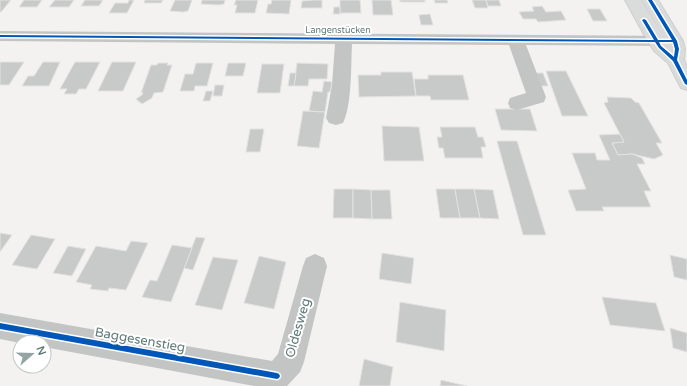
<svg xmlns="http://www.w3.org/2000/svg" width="687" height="386" font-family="'Varela Round',sans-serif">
<rect width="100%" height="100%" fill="#f3f2f1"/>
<g fill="#c8cac9" stroke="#e2e2e1">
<path d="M0,0H11L1,12H0Z"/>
<path d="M24,0H42L37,7H19Z"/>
<path d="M55,0H74L69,7H49Z"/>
<path d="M85,0H103L99,6H81Z"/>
<path d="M129,0H134L127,13H109L115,3H128Z"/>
<path d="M145,0H163L161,3H144Z"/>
<path d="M175,0H192L188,11L183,12L170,11Z"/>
<path d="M202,0H225L224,4L219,5L201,4Z"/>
<path d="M236,0H258L255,13H235L237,5H234Z"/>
<path d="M272,0H291L289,14L266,13L268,4H271Z"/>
<path d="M314,0H322V8H301L302,1Z"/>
<path d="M340,0H360L361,13H340Z"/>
<path d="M372,0H391L393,15H373Z"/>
<rect x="400" y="0" width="25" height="2"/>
<path d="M434,0H447L448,3H435Z"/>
<path d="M472,0H486L488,8H475Z"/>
<path d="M486,0H499L501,6H488Z"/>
<path d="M542,6L546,12L561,11L566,20L538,22L536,19H523L519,12L534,11L532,7Z"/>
<path d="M334,7H340V14H333Z"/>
<path d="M587,9H600L607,21H593Z"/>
<path d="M430,14L433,25H421L419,15Z"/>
<path d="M0,62H24L9,85H0Z"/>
<path d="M43,62H60L49,86H22L28,76H34Z"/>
<path d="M75,62H100L86,89H79L76,94H64L67,89H60Z"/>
<path d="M112,62H136L123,91H98Z"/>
<path d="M158,63H168L167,65H172L163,92L154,93L152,98L142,104L136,99L142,95L143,92L141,93L151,65H157Z"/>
<path d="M196,63H213L207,86H195L194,91H180L185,74H193Z"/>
<path d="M228,63H246L243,76H225Z"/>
<path d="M297,63L328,64L327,79H309L308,86H294Z"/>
<path d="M262,64H284L280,93H257Z"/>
<path d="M546,71H566L588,116H562Z"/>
<path d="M381,72H412L416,96L359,97L358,75H381Z"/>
<path d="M290,73H296L294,86H288Z"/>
<path d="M536,73H543L548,86H541Z"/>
<path d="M428,75H463L469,100H431L430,96H416L414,79H428Z"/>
<path d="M324,81L332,82L330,92H328L325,112L309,111L313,91L322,92Z"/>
<path d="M215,85H224L222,96H213Z"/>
<path d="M206,91H213L210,101H203Z"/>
<path d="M607,97L631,98L635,102L639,103L662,143H656L663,155L654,159L632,154L618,155L612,143L624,142L604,103L608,102Z"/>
<path d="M495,109H530L537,131L501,130Z"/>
<path d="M303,111L325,112L319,148L297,146Z"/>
<path d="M382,126L419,127L424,161H384Z"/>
<path d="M440,127H475L478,137H483L486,147H481L483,158H445L443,148H439L437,137H442Z"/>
<path d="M250,129H264L260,152H246Z"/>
<path d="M620,134L624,142L612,143L618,155L632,154L642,158L645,164H637L651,191H644L651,207H602L604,211H576L568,190L586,189L572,153H595L597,160H610L599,135Z"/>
<path d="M497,141H517L546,235H523Z"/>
<path d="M334,189H353V218H333Z"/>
<path d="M353,189L371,190L372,219L353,218Z"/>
<path d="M436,189H455L460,218H440Z"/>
<path d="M455,189H474L480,218H460Z"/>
<path d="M474,189L493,190L499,219L480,218Z"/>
<path d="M371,190H390L392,219H372Z"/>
<path d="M0,233L12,235L0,252Z"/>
<path d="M31,235L55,239L37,269L12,265Z"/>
<path d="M196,237L205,238L193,270L184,268Z"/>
<path d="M131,241L148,243L126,290L109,288L108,291L90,289L92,285L76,282L96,246L126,251Z"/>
<path d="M172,245L192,248L171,302L142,297L150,280L157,281Z"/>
<path d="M68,246L86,249L72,276L53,273Z"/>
<path d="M382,253L414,258L411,284L379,279Z"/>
<path d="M670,255L687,259V280L674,277Z"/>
<path d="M259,256L286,262L274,309L244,303Z"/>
<path d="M213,257L238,260L222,310L195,305Z"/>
<path d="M602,297L656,303L665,331L610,325Z"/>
<path d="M400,302L446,310L444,351L396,342Z"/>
<path d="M670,328L687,333V352L673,348Z"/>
<path d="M364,359L393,367L390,386H359Z"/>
<path d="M441,380L467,386H440Z"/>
</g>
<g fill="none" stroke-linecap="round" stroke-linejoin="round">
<defs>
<path id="major" d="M625,0H641L668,44L642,0H658L683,41L685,49L684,60L687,67V90L681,88L668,63L654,51L647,40Z"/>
</defs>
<use href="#major" stroke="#cecfce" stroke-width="2"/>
<g fill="#c3c5c5" fill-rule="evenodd">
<path d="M0,31L675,36L681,37L683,41L681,45L675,46L526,45L546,97L544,102L517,110L510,108L508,103L510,98L526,93L509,45L352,44C351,64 352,106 343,123L336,125L329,123L326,118L332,85L335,44L0,41Z"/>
<path d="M315,254L324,258L327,266L304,362L300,372L287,386H254L44,347V342L20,343L0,339V313L272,361L278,354L303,266L306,258Z"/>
</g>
<use href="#major" fill="#dadbdb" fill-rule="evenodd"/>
<defs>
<g id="cycleway">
<path d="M648,0H652L677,41L679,49L677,60L687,80V85L685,84L673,61L659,48L655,42L0,37V35L654,40L642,20L644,19L646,20L658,40H672ZM659,42H673L675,49L674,57L661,46Z"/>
<path d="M0,323L277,373L279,374L280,376L279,378L277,379L0,329Z"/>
</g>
</defs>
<use href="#cycleway" stroke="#fff" stroke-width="3"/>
<use href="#cycleway" fill="#0057b8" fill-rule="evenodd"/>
</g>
<g text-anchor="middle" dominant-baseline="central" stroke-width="4" stroke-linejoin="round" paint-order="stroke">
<g font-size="9" fill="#607a79" stroke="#fff">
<text x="338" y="30">Langenstücken</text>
</g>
<g font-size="13" fill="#607a79" stroke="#fff">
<text transform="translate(298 328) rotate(-74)">Oldesweg</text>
<text transform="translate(140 340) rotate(10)">Baggesenstieg</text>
</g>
</g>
<g transform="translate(32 354) rotate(70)"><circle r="19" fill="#ffffff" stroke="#bfcac9"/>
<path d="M0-3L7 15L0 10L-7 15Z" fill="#93a4a3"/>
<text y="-6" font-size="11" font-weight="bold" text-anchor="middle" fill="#607a79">N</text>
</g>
</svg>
